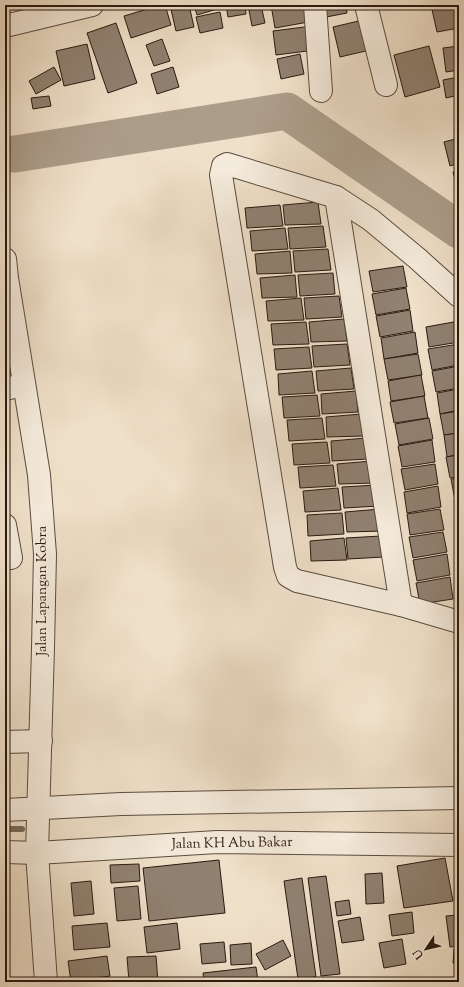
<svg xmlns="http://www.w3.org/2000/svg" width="464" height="987" font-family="'Sorts Mill Goudy',serif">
<rect width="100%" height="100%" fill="#efe0c9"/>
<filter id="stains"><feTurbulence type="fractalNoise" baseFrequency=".005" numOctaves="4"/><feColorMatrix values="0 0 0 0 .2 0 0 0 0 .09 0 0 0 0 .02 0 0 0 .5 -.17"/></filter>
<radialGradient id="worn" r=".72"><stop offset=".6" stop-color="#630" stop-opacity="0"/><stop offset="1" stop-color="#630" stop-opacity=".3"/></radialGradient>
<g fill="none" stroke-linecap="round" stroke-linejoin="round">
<path stroke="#78695a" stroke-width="6" d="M5,829H22"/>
<path stroke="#ac9d8a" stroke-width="37" d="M15,154L287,111L459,230"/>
</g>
<g fill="#908171" stroke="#291a11">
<path d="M161,5H165L171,25L131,38L124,16Z"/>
<path d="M170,5H189L194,27L176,31Z"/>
<path d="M194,5H223L224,7L197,15Z"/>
<path d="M226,5H245L246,14L228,17Z"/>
<path d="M248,5H261L265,23L252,26Z"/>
<path d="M271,5H312L314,21L275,28Z"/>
<path d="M319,5H346L347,13L321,18Z"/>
<path d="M431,5H459V28L437,32Z"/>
<path d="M220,12L223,28L200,33L196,17Z"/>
<path d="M363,20L370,50L340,57L333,27Z"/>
<path d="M116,23L137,83L108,93L87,33Z"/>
<path d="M312,26L315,50L276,55L273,31Z"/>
<path d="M162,39L170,61L154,66L146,45Z"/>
<path d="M87,44L95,79L64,86L56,51Z"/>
<path d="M429,46L440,87L405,97L394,55Z"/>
<path d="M459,46V70L446,72L443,48Z"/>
<path d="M300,54L304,74L281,79L277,59Z"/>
<path d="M54,67L61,80L36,94L29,81Z"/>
<path d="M173,67L179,87L157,94L151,74Z"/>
<path d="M459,77V95L446,98L443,80Z"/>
<path d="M49,96L51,106L33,109L31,98Z"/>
<path d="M459,101V114L456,102Z"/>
<path d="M459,138V163L450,166L444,142Z"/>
<path d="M459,171V194L453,172Z"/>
<path d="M318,202L321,224L285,225L283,205Z"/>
<path d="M280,205L283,226L247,228L245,208Z"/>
<path d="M323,226L326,247L290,249L288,228Z"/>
<path d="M285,228L288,249L252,251L250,231Z"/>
<path d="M328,249L331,270L295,272L293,251Z"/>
<path d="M290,251L292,273L257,274L255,254Z"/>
<path d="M403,266L407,287L373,292L369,271Z"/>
<path d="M333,273L335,294L300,296L298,275Z"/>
<path d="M295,275L297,297L262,298L260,278Z"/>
<path d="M406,288L410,309L376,315L372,294Z"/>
<path d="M339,296L342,317L306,319L304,298Z"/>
<path d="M301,298L304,320L268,321L266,301Z"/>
<path d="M410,310L413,331L380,337L376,316Z"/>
<path d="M344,319L347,341L311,342L309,322Z"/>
<path d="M459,321V342L429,347L426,327Z"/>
<path d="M306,322L309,344L273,345L271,324Z"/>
<path d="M415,332L418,353L384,359L381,338Z"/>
<path d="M347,344L350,365L314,367L312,346Z"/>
<path d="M459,344V365L432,370L428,349Z"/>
<path d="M309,347L312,368L276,370L274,349Z"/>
<path d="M418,354L422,375L388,380L384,359Z"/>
<path d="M459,366V388L436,392L432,371Z"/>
<path d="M351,368L354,389L318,391L316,371Z"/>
<path d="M312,371L315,393L279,395L278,374Z"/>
<path d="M421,375L425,396L391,401L388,381Z"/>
<path d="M459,389V410L440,414L437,393Z"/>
<path d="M356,391L358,412L322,414L321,394Z"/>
<path d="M317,395L320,416L284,418L282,397Z"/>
<path d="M424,396L428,418L394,423L390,402Z"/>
<path d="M459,411V433L444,435L440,414Z"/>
<path d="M361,414L363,436L327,437L326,417Z"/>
<path d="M322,418L325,439L289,441L287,420Z"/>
<path d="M429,418L433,439L399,445L395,424Z"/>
<path d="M459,433V454L447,457L444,435Z"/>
<path d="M366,438L368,459L332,461L331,441Z"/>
<path d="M432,440L435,462L402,467L398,446Z"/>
<path d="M327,442L330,463L294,465L292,444Z"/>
<path d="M459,455V477L450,478L446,457Z"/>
<path d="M372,461L374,483L339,484L337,464Z"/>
<path d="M435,464L438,484L405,490L401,469Z"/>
<path d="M333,465L336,486L300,488L298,467Z"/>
<path d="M459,478V499L455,500L451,479Z"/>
<path d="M377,485L379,506L344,508L342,487Z"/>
<path d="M438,486L441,507L407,513L404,492Z"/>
<path d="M338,488L341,510L305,512L303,491Z"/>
<path d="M459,500V522H458L454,501Z"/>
<path d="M380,509L383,531L347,532L345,512Z"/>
<path d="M440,509L444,530L410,535L407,514Z"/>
<path d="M342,513L344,534L308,536L307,515Z"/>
<path d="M443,532L447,552L413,558L409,537Z"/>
<path d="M381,536L384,557L348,559L346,538Z"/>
<path d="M344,538L347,560L311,561L310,541Z"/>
<path d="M447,554L450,575L417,581L413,560Z"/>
<path d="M450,577L453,599L420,604L416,583Z"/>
<path d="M445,858L453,901L404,908L397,866Z"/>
<path d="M219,860L225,913L149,921L143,868Z"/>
<path d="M139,864L140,881L111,883L110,865Z"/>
<path d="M382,873L384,903L366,904L365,874Z"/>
<path d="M326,876L340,974L321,976L308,878Z"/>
<path d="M302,878L316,977L298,979L284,881Z"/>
<path d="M91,881L94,914L74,916L71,883Z"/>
<path d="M138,886L141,919L117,921L114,888Z"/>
<path d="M349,900L351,914L337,916L335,902Z"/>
<path d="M412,912L414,933L392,936L389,915Z"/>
<path d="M459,915V946L450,947L446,916Z"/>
<path d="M360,917L364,940L342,943L338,921Z"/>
<path d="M107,923L110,947L74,950L72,926Z"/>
<path d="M177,923L180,949L147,953L144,927Z"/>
<path d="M402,939L406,964L384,968L379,943Z"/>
<path d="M283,940L291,956L265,970L256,954Z"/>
<path d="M224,942L226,962L202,964L200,944Z"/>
<path d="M251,943L252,964L231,965L230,945Z"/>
<path d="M454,949H459V963H453Z"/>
<path d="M107,956L110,976L71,982L68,961Z"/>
<path d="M156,956L158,982H129L127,957Z"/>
<path d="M256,967L258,981L246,982H204L203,973Z"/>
</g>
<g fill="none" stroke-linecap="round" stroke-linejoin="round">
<defs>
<g id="minor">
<path d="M315,5L321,91"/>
<path d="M366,5L386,85"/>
<path d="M5,26L92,5"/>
<path d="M336,197L401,605"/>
<path d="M5,259L7,278L39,475L45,554L43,648L37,853L46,982"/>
<path d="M459,296L418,259L371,220L336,197L227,164L223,166L221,175L285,567L288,576L297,581L401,605L459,622"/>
<path d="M5,389L23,385"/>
<path d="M5,525L11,558"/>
<path d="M5,742L41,741"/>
<path d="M5,810L121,804L459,798"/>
<path d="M5,852L37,853L217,842L459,845"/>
</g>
</defs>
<use href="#minor" stroke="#5a4c3f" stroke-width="24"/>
<use href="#minor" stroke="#f5ebdc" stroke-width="22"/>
</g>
<g text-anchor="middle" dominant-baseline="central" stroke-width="3.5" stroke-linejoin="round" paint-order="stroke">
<g font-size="14" fill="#291a11" stroke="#f5ebdc">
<text transform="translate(43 591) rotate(-90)">Jalan Lapangan Kobra</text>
<text transform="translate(232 844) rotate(-1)">Jalan KH Abu Bakar</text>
</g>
</g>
<rect width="464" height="987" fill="none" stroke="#efe0c9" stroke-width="20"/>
<rect x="6" y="6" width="452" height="975" fill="none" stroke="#291a11" stroke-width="2"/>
<rect x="10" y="10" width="444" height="967" fill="none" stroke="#291a11"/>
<g transform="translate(426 949) rotate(235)" stroke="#f5ebdc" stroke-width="3" paint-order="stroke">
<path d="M0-3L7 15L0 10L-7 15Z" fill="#291a11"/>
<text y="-6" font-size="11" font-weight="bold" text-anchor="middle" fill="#291a11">U</text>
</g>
<rect width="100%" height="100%" filter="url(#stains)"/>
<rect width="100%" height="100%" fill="url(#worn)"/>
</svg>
